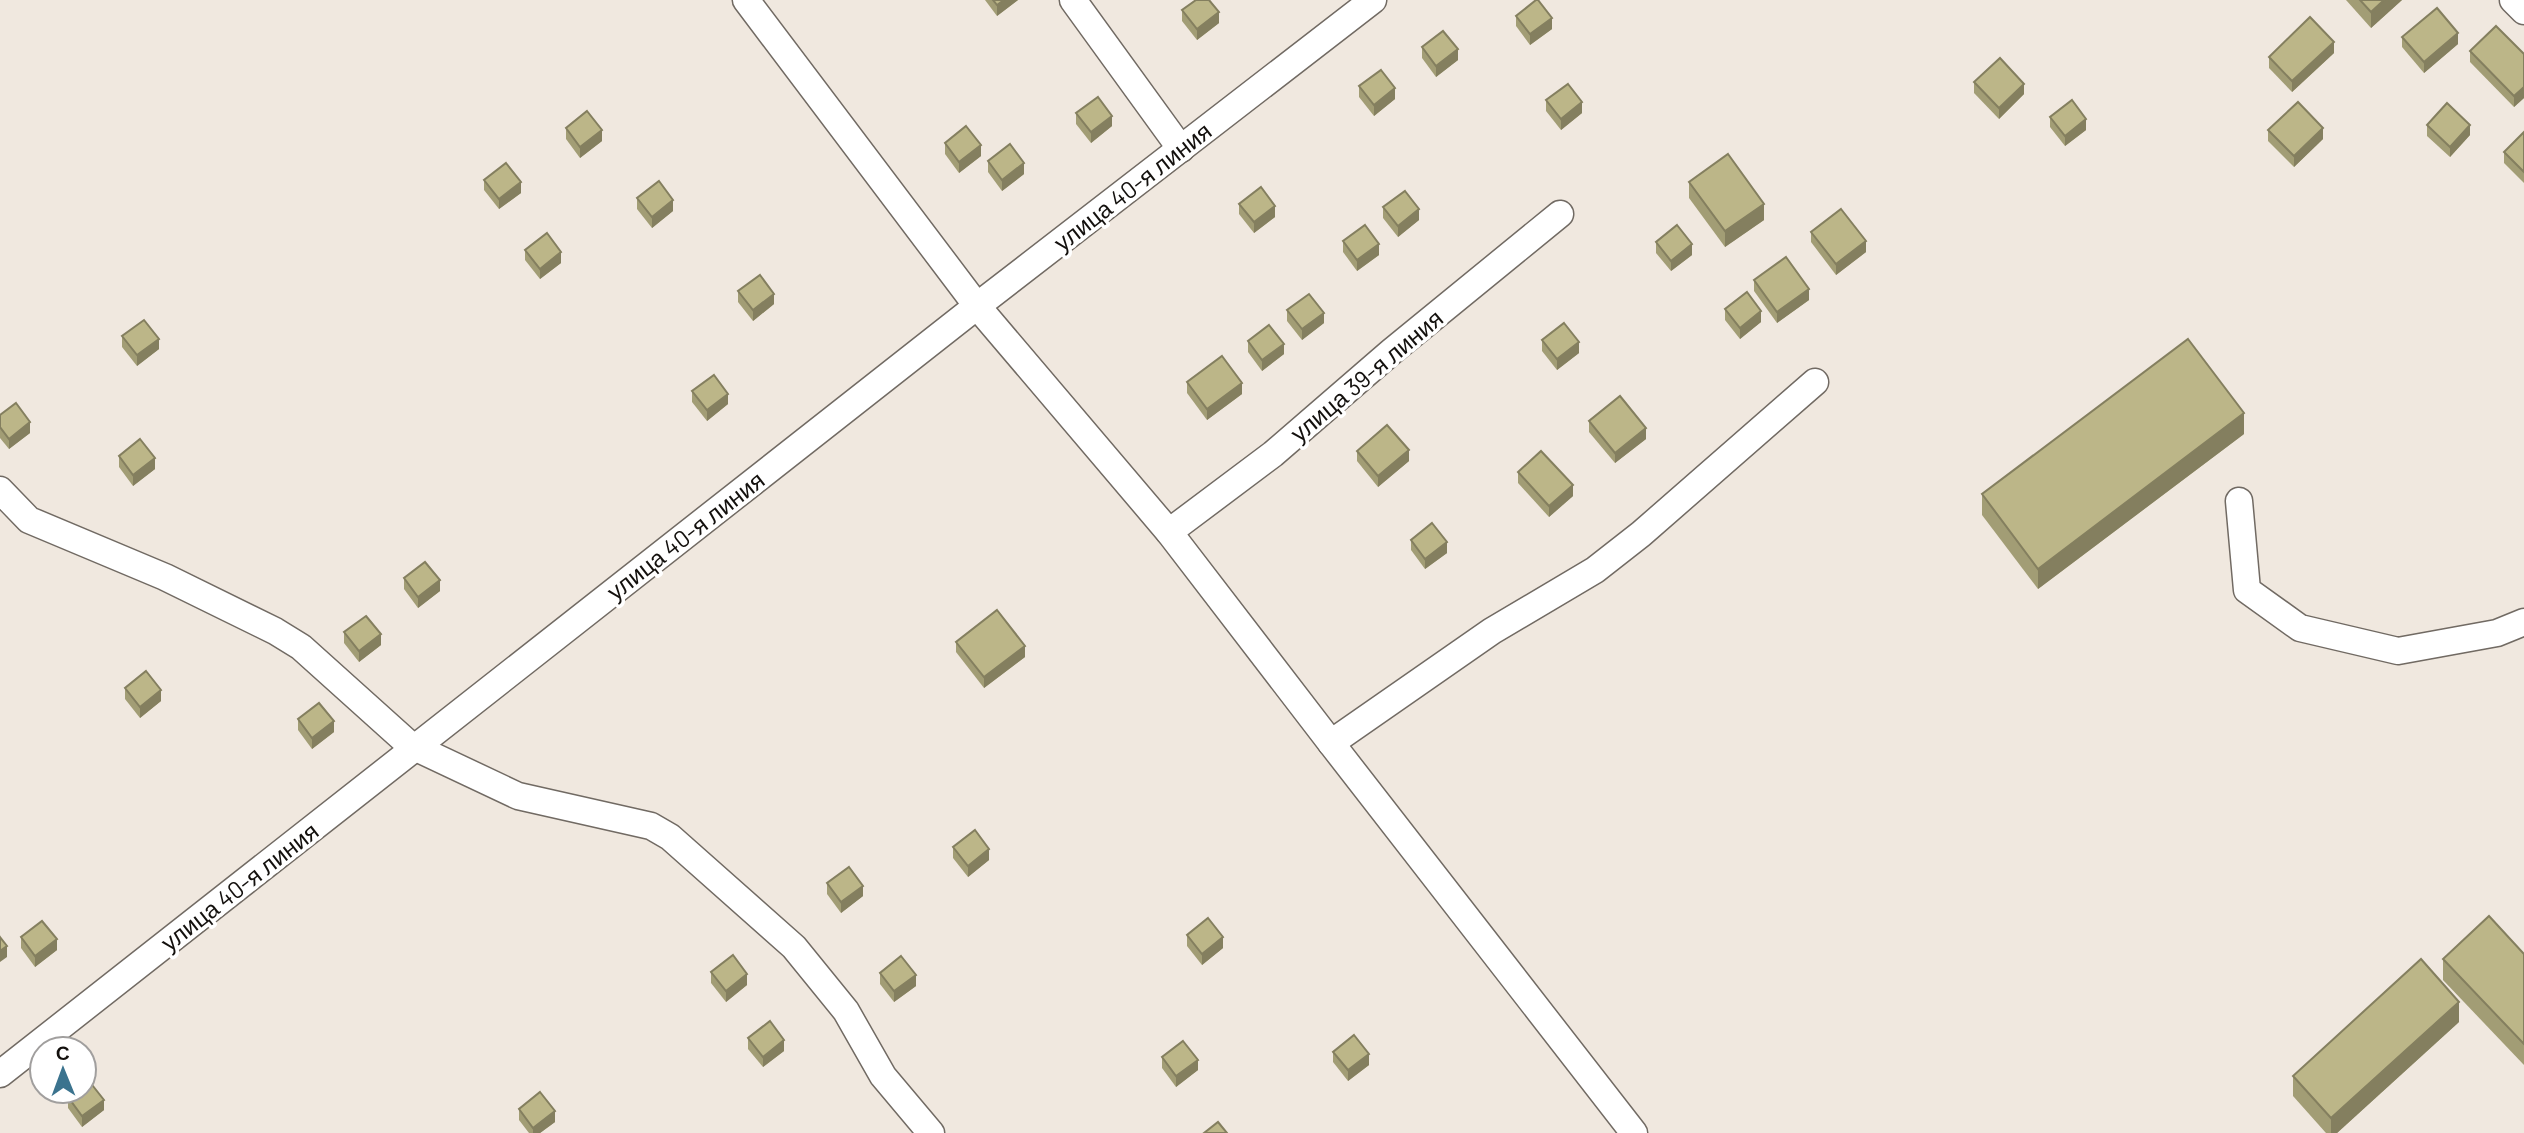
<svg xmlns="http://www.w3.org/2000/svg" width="2524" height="1133" font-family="Barlow,sans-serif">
<rect width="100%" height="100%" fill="#f0e8df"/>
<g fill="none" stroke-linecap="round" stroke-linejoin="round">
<defs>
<g id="minor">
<path d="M746,0L977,306L1169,532L1331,743L1634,1133"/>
<path d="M1073,0L1181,149"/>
<path d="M2513,0L2524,11"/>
<path d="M0,490L29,520L165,577L275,631L301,647L410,745L518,796L651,826L670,837L794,947L846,1011L883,1076L931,1133"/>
<path d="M2239,501L2247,590L2300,628L2398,651L2497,633L2524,622"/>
<path d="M1169,532L1273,454L1391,352L1560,214"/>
<path d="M1331,743L1492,631L1595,570L1641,534L1815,382"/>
<path d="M0,1074L977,306L1373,0"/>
</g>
</defs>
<use href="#minor" stroke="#716a63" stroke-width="29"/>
<use href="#minor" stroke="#fff" stroke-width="26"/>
</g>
<g fill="#a29d75">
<path d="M985,0H1018L997,16Z"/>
<path d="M2346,0H2402L2371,28Z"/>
<path d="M1182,10L1219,23L1197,40L1182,21Z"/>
<path d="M1516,16L1552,29L1530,45L1516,26Z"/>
<path d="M2402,37L2458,44L2424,73L2402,47Z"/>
<path d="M1422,47L1458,60L1436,77L1422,58Z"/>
<path d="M2470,51L2524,54V98L2514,107L2470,62Z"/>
<path d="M2334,53L2292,92L2269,68V57Z"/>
<path d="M1974,82L2024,94L1999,119L1974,93Z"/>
<path d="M1359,86L1395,99L1374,116L1359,97Z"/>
<path d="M1546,100L1582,113L1561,130L1546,111Z"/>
<path d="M1076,113L1112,126L1091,143L1076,124Z"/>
<path d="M2050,117L2086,130L2065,146L2050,127Z"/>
<path d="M2427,125L2470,135L2450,157L2427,136Z"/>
<path d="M566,128L602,141L580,158L566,139Z"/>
<path d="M2268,130L2323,139L2294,167L2268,141Z"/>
<path d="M2524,132V183L2504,163V152Z"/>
<path d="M945,143L981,156L959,173L945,154Z"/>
<path d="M988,161L1024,174L1002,191L988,172Z"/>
<path d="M484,180L521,193L499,209L484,190Z"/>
<path d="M1689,182L1764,220L1725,247L1689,198Z"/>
<path d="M637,198L673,211L652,228L637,209Z"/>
<path d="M1239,204L1275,217L1254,233L1239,214Z"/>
<path d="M1383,207L1419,220L1398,237L1383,218Z"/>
<path d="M1811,232L1866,252L1836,275L1811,242Z"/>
<path d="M1343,241L1379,255L1357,271L1343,252Z"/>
<path d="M1656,242L1692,255L1671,271L1656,253Z"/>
<path d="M525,250L561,263L540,279L525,260Z"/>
<path d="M1754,280L1809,300L1777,323L1754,291Z"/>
<path d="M738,291L774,304L753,321L738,302Z"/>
<path d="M1725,309L1761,322L1740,339L1725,320Z"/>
<path d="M1287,310L1324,323L1302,340L1287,321Z"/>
<path d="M122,336L159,349L137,366L122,347Z"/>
<path d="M1542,340L1579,353L1557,370L1542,351Z"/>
<path d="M1248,341L1284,354L1262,371L1248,352Z"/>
<path d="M1187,382L1242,394L1207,420L1187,393Z"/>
<path d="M692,391L728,404L707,421L692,402Z"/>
<path d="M0,415L30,433L9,449L0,438Z"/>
<path d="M1589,421L1646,439L1615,463L1589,432Z"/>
<path d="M2244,434L2038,589L1982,515V494Z"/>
<path d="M1357,451L1409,461L1378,487L1357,461Z"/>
<path d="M119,456L155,469L133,486L119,467Z"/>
<path d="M1518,472L1573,496L1549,517L1518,483Z"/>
<path d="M1411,540L1447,553L1425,569L1411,550Z"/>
<path d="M404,578L440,591L418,608L404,589Z"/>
<path d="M344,632L381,645L359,662L344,643Z"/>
<path d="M956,642L1025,657L984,688L956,652Z"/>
<path d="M125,688L161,701L140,718L125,699Z"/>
<path d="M298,719L334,732L312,749L298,730Z"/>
<path d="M953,847L989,860L968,877L953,858Z"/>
<path d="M827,883L863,896L841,913L827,894Z"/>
<path d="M1187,935L1223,948L1202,965L1187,946Z"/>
<path d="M21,937L57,950L35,967L21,948Z"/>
<path d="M2524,954V1065L2443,980V959Z"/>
<path d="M711,972L747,985L726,1002L711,983Z"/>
<path d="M880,973L916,986L894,1002L880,984Z"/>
<path d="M2459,1022L2337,1133H2326L2293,1096V1076Z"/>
<path d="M748,1038L784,1051L763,1067L748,1049Z"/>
<path d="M1333,1052L1369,1065L1348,1081L1333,1062Z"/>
<path d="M1162,1057L1198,1070L1176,1087L1162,1068Z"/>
<path d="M68,1097L104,1110L82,1127L68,1108Z"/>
<path d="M519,1109L555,1122L540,1133H529L519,1120Z"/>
</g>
<g fill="#847f5f">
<path d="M1004,0H1018L997,16V5Z"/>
<path d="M2384,0H2402L2371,28V12Z"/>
<path d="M1219,12V23L1197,40V29Z"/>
<path d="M1552,18V29L1530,45V34Z"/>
<path d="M2458,33V44L2424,73V62Z"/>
<path d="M2334,42V53L2292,92V81Z"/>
<path d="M1458,49V60L1436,77V66Z"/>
<path d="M2024,84V94L1999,119V108Z"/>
<path d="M2524,87V98L2514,107V96Z"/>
<path d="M1395,88V99L1374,116V105Z"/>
<path d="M1582,102V113L1561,130V119Z"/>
<path d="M1112,116V126L1091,143V132Z"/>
<path d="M2086,119V130L2065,146V136Z"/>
<path d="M2470,125V135L2450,157V147Z"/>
<path d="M2323,128V139L2294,167V156Z"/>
<path d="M602,130V141L580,158V147Z"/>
<path d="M981,145V156L959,173V162Z"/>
<path d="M1024,163V174L1002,191V180Z"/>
<path d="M521,182V193L499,209V199Z"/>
<path d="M673,200V211L652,228V217Z"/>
<path d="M1764,204V220L1725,247V231Z"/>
<path d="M1275,206V217L1254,233V222Z"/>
<path d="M1419,209V220L1398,237V226Z"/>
<path d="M1866,241V252L1836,275V264Z"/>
<path d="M1379,244V255L1357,271V260Z"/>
<path d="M1692,244V255L1671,271V261Z"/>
<path d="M561,252V263L540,279V269Z"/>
<path d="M1809,289V300L1777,323V312Z"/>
<path d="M774,294V304L753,321V310Z"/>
<path d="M1761,311V322L1740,339V328Z"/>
<path d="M1324,313V323L1302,340V329Z"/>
<path d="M159,339V349L137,366V355Z"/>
<path d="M1579,342V353L1557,370V359Z"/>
<path d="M1284,344V354L1262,371V360Z"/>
<path d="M1242,383V394L1207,420V409Z"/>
<path d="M728,394V404L707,421V410Z"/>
<path d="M2244,413V434L2038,589V569Z"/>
<path d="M30,422V433L9,449V439Z"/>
<path d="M1646,428V439L1615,463V453Z"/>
<path d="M1409,450V461L1378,487V476Z"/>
<path d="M155,458V469L133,486V475Z"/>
<path d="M1573,485V496L1549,517V506Z"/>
<path d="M1447,542V553L1425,569V559Z"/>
<path d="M440,580V591L418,608V597Z"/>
<path d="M381,634V645L359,662V651Z"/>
<path d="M1025,646V657L984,688V677Z"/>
<path d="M161,690V701L140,718V707Z"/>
<path d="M334,721V732L312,749V738Z"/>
<path d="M989,849V860L968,877V866Z"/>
<path d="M863,886V896L841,913V902Z"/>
<path d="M1223,937V948L1202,965V954Z"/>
<path d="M57,939V950L35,967V956Z"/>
<path d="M7,946V957L0,962V951Z"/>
<path d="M747,974V985L726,1002V991Z"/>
<path d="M916,975V986L894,1002V991Z"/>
<path d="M2459,1002V1022L2337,1133H2331V1118Z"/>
<path d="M784,1040V1051L763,1067V1057Z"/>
<path d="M1369,1054V1065L1348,1081V1070Z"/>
<path d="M1198,1060V1070L1176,1087V1076Z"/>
<path d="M104,1100V1110L82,1127V1116Z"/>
<path d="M555,1111V1122L540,1133H533V1128Z"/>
</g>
<g fill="#bcb688" stroke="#847f5f" stroke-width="2">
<path d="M993,0H1004L997,5Z"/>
<path d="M1196,0H1209L1219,12L1197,29L1182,10Z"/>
<path d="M1536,0H1538L1552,18L1530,34L1516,16Z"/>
<path d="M2360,0H2384L2371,12Z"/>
<path d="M2437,8L2458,33L2424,62L2402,37Z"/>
<path d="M2310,17L2334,42L2292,81L2269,57Z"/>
<path d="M2496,26L2524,54V87L2514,96L2470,51Z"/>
<path d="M1443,31L1458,49L1436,66L1422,47Z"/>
<path d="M2000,58L2024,84L1999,108L1974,82Z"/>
<path d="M1381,70L1395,88L1374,105L1359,86Z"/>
<path d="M1568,84L1582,102L1561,119L1546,100Z"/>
<path d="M1098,97L1112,116L1091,132L1076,113Z"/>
<path d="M2072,100L2086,119L2065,136L2050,117Z"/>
<path d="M2298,102L2323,128L2294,156L2268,130Z"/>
<path d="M2447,103L2470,125L2450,147L2427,125Z"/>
<path d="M587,111L602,130L580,147L566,128Z"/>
<path d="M966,126L981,145L959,162L945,143Z"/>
<path d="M2524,132V172L2504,152Z"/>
<path d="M1010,144L1024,163L1002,180L988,161Z"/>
<path d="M1728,154L1764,204L1725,231L1689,182Z"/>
<path d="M506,163L521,182L499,199L484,180Z"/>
<path d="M659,181L673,200L652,217L637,198Z"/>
<path d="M1261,187L1275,206L1254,222L1239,204Z"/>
<path d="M1405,191L1419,209L1398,226L1383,207Z"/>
<path d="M1841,209L1866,241L1836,264L1811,232Z"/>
<path d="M1365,225L1379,244L1357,260L1343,241Z"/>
<path d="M1677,225L1692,244L1671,261L1656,242Z"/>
<path d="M547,233L561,252L540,269L525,250Z"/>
<path d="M1786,257L1809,289L1777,312L1754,280Z"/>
<path d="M760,275L774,294L753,310L738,291Z"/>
<path d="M1747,292L1761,311L1740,328L1725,309Z"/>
<path d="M1309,294L1324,313L1302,329L1287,310Z"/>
<path d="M144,320L159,339L137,355L122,336Z"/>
<path d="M1564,323L1579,342L1557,359L1542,340Z"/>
<path d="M1269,325L1284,344L1262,360L1248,341Z"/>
<path d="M2188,339L2244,413L2038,569L1982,494Z"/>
<path d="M1222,356L1242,383L1207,409L1187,382Z"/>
<path d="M714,375L728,394L707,410L692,391Z"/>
<path d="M1620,396L1646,428L1615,453L1589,421Z"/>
<path d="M16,403L30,422L9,439L0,427V415Z"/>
<path d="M1387,425L1409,450L1378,476L1357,451Z"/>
<path d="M140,439L155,458L133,475L119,456Z"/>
<path d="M1541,451L1573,485L1549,506L1518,472Z"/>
<path d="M1432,523L1447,542L1425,559L1411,540Z"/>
<path d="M425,562L440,580L418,597L404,578Z"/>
<path d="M997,610L1025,646L984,677L956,642Z"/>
<path d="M366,616L381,634L359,651L344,632Z"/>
<path d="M146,671L161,690L140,707L125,688Z"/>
<path d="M319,703L334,721L312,738L298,719Z"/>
<path d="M975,830L989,849L968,866L953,847Z"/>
<path d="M849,867L863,886L841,902L827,883Z"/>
<path d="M2489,916L2524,954V1044L2443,959Z"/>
<path d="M1208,918L1223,937L1202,954L1187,935Z"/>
<path d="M42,921L57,939L35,956L21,937Z"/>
<path d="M0,937L7,946L0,951Z"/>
<path d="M733,955L747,974L726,991L711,972Z"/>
<path d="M901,956L916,975L894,991L880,973Z"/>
<path d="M2421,959L2459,1002L2331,1118L2293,1076Z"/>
<path d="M770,1021L784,1040L763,1057L748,1038Z"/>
<path d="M1354,1035L1369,1054L1348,1070L1333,1052Z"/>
<path d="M1183,1041L1198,1060L1176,1076L1162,1057Z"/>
<path d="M89,1081L104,1100L82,1116L68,1097L76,1091H84V1085Z"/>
<path d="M540,1092L555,1111L533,1128L519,1109Z"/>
<path d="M1218,1122L1227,1133H1204Z"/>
</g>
<g text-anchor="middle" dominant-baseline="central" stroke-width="7" stroke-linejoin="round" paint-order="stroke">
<g font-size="24" fill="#13100d" stroke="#fff">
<text transform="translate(1132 186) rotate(-38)">улица 40-я линия</text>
<text transform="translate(1366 375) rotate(-40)">улица 39-я линия</text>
<text transform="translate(685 535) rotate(-38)">улица 40-я линия</text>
<text transform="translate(239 886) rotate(-38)">улица 40-я линия</text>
</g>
</g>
<g transform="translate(63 1070) rotate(359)"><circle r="33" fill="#ffffff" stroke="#a19f9e" stroke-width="2"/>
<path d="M0-5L12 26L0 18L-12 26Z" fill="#3b738e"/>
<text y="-10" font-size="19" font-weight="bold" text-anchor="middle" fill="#13100d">С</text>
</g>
</svg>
